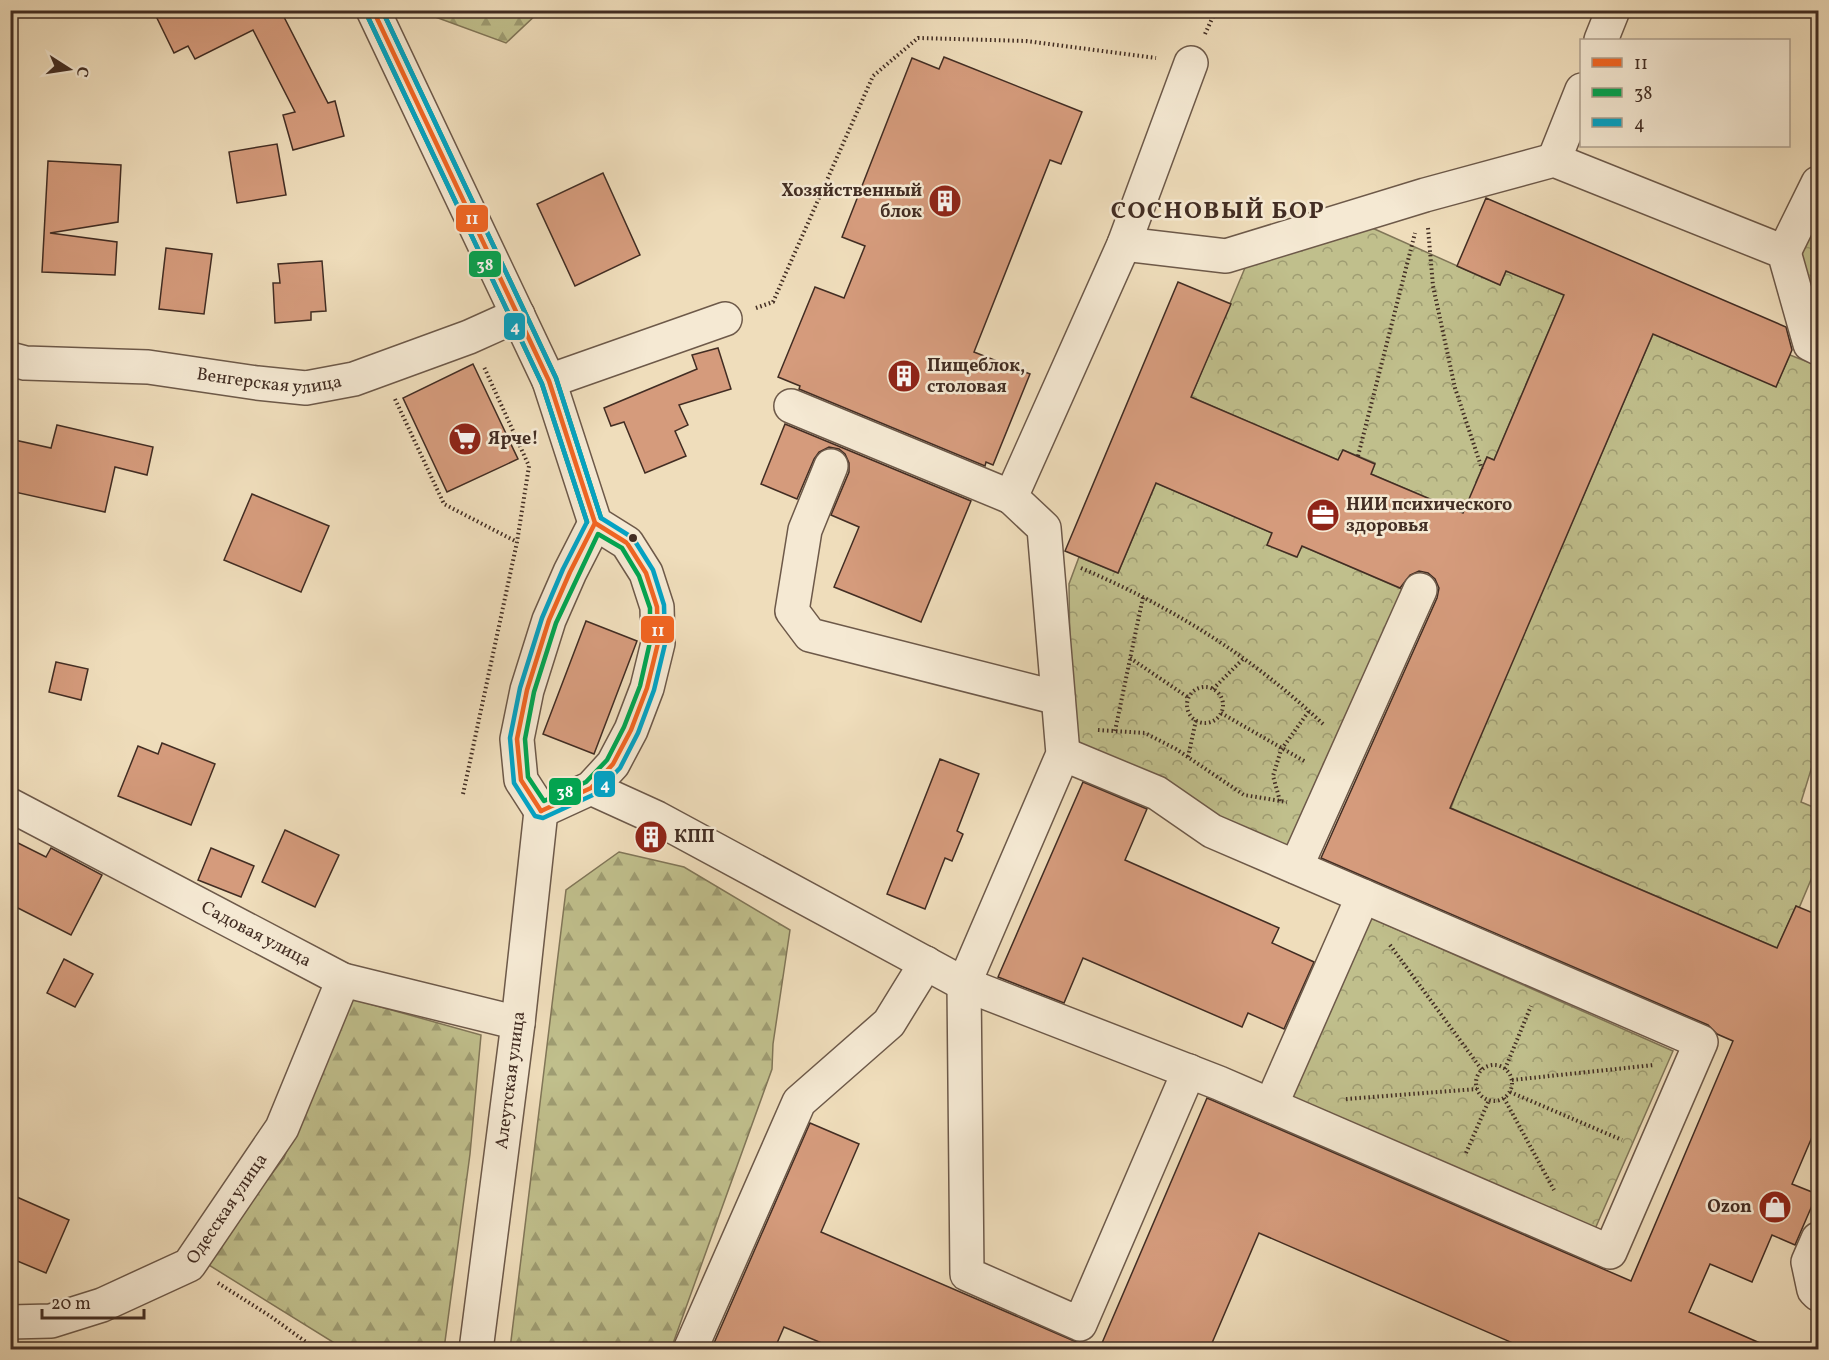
<svg xmlns="http://www.w3.org/2000/svg" width="1829" height="1360" font-family="Vollkorn,serif">
<defs>
<pattern id="forest-firs" width="22" height="20" patternUnits="userSpaceOnUse" patternTransform="scale(1.5)"><rect width="22" height="20" fill="#c0bf8c"/><path d="M5 1l3.5 6h-7zM16 11l3.5 6h-7z" fill="#9e9c72"/></pattern>
<pattern id="park-crowns" width="20" height="18" patternUnits="userSpaceOnUse" patternTransform="scale(1.5)"><rect width="20" height="18" fill="#c0bf8c"/><path d="M2 6a3 3 0 1 1 6 0M12 15a3 3 0 1 1 6 0" fill="none" stroke="#9e9c72"/></pattern>
</defs>
<rect width="100%" height="100%" fill="#efddbb"/>
<filter id="stains"><feTurbulence type="fractalNoise" baseFrequency=".00333" numOctaves="4"/><feColorMatrix values="0 0 0 0 .2 0 0 0 0 .09 0 0 0 0 .02 0 0 0 .5 -.17"/></filter>
<radialGradient id="worn" r=".72"><stop offset=".6" stop-color="#630" stop-opacity="0"/><stop offset="1" stop-color="#630" stop-opacity=".3"/></radialGradient>
<g fill="url(#forest-firs)" stroke="#817658" stroke-width="1.5">
<path d="M419,11H540L506,43Z"/>
<path d="M619,852L684,867L790,930L773,1044L772,1069L671,1349H510L566,890Z"/>
<path d="M345,997L481,1035L470,1154L444,1349H344L204,1262L284,1158Z"/>
</g>
<g fill="url(#park-crowns)" stroke="#817658" stroke-width="1.5">
<path d="M1818,207V340L1793,260Z"/>
<path d="M1370,227L1500,285L1506,271L1564,295L1494,460L1487,457L1476,482L1496,527L1371,474L1375,463L1343,450L1338,460L1191,397L1247,263Z"/>
<path d="M1653,334L1776,386L1790,355L1818,366V747L1801,802L1818,809V863L1799,908L1796,906L1777,948L1451,808L1462,778Z"/>
<path d="M1156,483L1272,533L1267,545L1296,557L1302,546L1404,590L1290,849L1222,821L1071,740L1069,584L1079,557L1118,573Z"/>
<path d="M1369,917L1673,1051L1595,1229L1291,1096Z"/>
</g>
<g fill="#d59b7c" stroke="#422d23" stroke-width="1.5">
<path d="M153,10H291L283,15L328,103L335,101L344,136L293,150L283,115L295,112L253,30L195,59L188,46L174,53Z"/>
<path d="M944,57L1082,112L1061,164L1050,160L974,352L1030,374L993,465L986,462L985,466L799,389L800,386L778,377L815,287L844,298L865,246L842,237L912,58L939,69Z"/>
<path d="M277,144L286,195L237,203L229,152Z"/>
<path d="M48,161L121,165L118,222L50,233L117,242L115,275L42,272Z"/>
<path d="M603,173L640,255L575,286L537,204Z"/>
<path d="M1486,198L1786,327L1792,350L1776,387L1653,334L1450,808L1777,948L1796,906L1818,915V1123L1792,1184L1817,1194L1795,1245L1772,1235L1752,1282L1710,1264L1689,1312L1776,1350H1529L1259,1233L1209,1350H1099L1207,1098L1631,1281L1733,1041L1717,1034L1708,1025L1321,858L1437,598L1439,588L1435,579L1428,573L1419,571L1410,575L1400,588L1302,546L1297,557L1267,545L1272,533L1156,483L1118,573L1065,551L1178,282L1231,304L1191,397L1338,460L1343,450L1375,464L1371,474L1463,513L1487,457L1494,460L1564,295L1506,271L1500,285L1457,266Z"/>
<path d="M166,248L212,254L204,314L159,309Z"/>
<path d="M322,261L326,311L311,312V320L275,323L273,283H280L278,264Z"/>
<path d="M718,348L731,389L679,405L688,425L675,431L686,456L645,473L624,422L611,426L604,408L697,369L692,355Z"/>
<path d="M473,364L518,459L447,492L403,398Z"/>
<path d="M785,424L971,501L921,622L834,587L859,527L831,515L849,472V463L845,454L839,449L829,447L819,452L814,459L797,499L761,484Z"/>
<path d="M57,425L153,447L147,475L115,467L105,512L10,491V439L51,448Z"/>
<path d="M252,494L329,526L301,592L224,560Z"/>
<path d="M586,621L637,641L594,754L543,734Z"/>
<path d="M56,662L88,669L81,700L49,692Z"/>
<path d="M162,743L215,764L191,825L118,796L138,746L158,754Z"/>
<path d="M940,759L979,774L957,831L963,834L952,861L945,858L925,909L887,894Z"/>
<path d="M1083,782L1147,809L1125,860L1279,928L1272,943L1314,962L1284,1029L1248,1013L1242,1027L1083,958L1064,1003L998,977Z"/>
<path d="M285,830L339,855L315,907L262,882Z"/>
<path d="M10,839L46,857L51,848L102,875L71,935L10,904Z"/>
<path d="M211,848L254,866L241,897L198,880Z"/>
<path d="M64,959L93,974L75,1007L47,993Z"/>
<path d="M810,1123L859,1144L821,1232L1095,1350H838L784,1327L774,1350H711Z"/>
<path d="M10,1194L69,1220L46,1273L10,1258Z"/>
</g>
<g fill="none" stroke-linecap="round" stroke-linejoin="round">
<defs>
<g id="minor">
<path d="M373,10L549,381L595,523L627,543L646,573L657,607L658,643L647,688L631,730L613,764L591,788L541,811"/>
<path d="M1601,40L1613,10"/>
<path d="M1554,160L1582,90"/>
<path d="M1124,244L1226,256L1425,195L1554,160L1784,252L1810,344L1818,348"/>
<path d="M1784,252L1818,183"/>
<path id="s1" d="M10,359L25,363L148,367L257,383L306,388L354,379L469,337L518,315"/>
<path d="M549,381L725,319"/>
<path d="M791,406L1011,497"/>
<path d="M831,466L805,530L792,611L810,635L1058,698"/>
<path d="M591,788L657,818L964,984L1219,1083L1610,1252L1701,1042L1212,831L1157,793L1063,754"/>
<path id="s2" d="M10,805L343,980L518,1023"/>
<path d="M541,811L521,780L517,739L527,690L549,620L570,572L595,523"/>
<path d="M1296,867L1420,590"/>
<path d="M1189,1071L1080,1324L967,1274L964,984L1063,754L1044,528L1011,497L1124,244L1191,63"/>
<path d="M1271,1105L1363,896"/>
<path d="M1818,1239L1808,1262L1814,1290L1818,1294"/>
<path id="s3" d="M10,1322L51,1321L102,1305L189,1265L282,1128L343,980"/>
<path id="s4" d="M476,1350L518,1023L541,811"/>
<path d="M690,1350L799,1102L889,1023L926,963"/>
</g>
</defs>
<use href="#minor" stroke="#6d5949" stroke-width="36"/>
<g stroke="#422d23" stroke-width="4" stroke-dasharray="1.5 3" stroke-linecap="butt">
<path d="M1205,34L1216,10"/>
<path d="M1428,228L1433,286L1455,388L1482,469"/>
<path d="M756,308L773,302L873,76L918,38L1026,41L1156,58"/>
<path d="M395,399L444,504L517,542"/>
<path d="M1358,456L1415,233"/>
<path d="M1081,568C1172,607 1251,656 1323,724"/>
<path d="M1130,658L1189,698"/>
<circle cx="1205" cy="705" r="18"/>
<path d="M1213,689L1243,659"/>
<path d="M1221,713L1306,762"/>
<path d="M1098,730L1145,733L1176,749L1244,795L1287,802"/>
<path d="M1115,731L1143,597"/>
<path d="M1188,757L1196,720"/>
<path d="M463,794L517,542L529,466L484,367"/>
<path d="M1280,801L1273,776L1281,750L1309,711"/>
<path d="M1390,945L1482,1070"/>
<circle cx="1494" cy="1083" r="18"/>
<path d="M1505,1069L1531,1006"/>
<path d="M1512,1080L1654,1065"/>
<path d="M1510,1092L1622,1140"/>
<path d="M1504,1098L1554,1190"/>
<path d="M1346,1099L1477,1089"/>
<path d="M1466,1153L1489,1100"/>
<path d="M218,1283L270,1316L317,1350"/>
</g>
<use href="#minor" stroke="#f5e9d3" stroke-width="33"/>
<defs>
<g id="bus-1">
<path d="M373,10L549,381L595,523L627,543L646,573L657,607L658,643L647,688L631,730L613,764L591,788L541,811"/>
<path d="M541,811L521,780L517,739L527,690L549,620L570,572L595,523"/>
</g>
<g id="bus-2">
<path d="M382,10L556,378L601,518"/>
<path d="M366,13L542,384L587,522"/>
<path d="M598,534L622,548L639,576L650,608V642L640,686L624,727L607,760L586,782L544,801L528,777L525,739L534,692L556,623Z"/>
</g>
<path id="bus-3" d="M366,13L542,384L587,522L563,569L542,618L520,688L510,738L514,783L535,816L543,818L595,794L620,768L638,733L654,690L665,644L664,605L653,570L633,538L601,518L556,378L382,10"/>
</defs>
<use href="#bus-1" stroke="#f5e9d3" stroke-width="9"/>
<use href="#bus-2" stroke="#f5e9d3" stroke-width="9"/>
<use href="#bus-3" stroke="#f5e9d3" stroke-width="9"/>
<use href="#bus-1" stroke="#f26522" stroke-width="4.5"/>
<use href="#bus-2" stroke="#00a651" stroke-width="4.5"/>
<use href="#bus-3" stroke="#03a3c5" stroke-width="4.5"/>
</g>
<defs>
<symbol id="building-disc" viewBox="-11 -11 22 22"><circle r="9.5" fill="#8f2418" stroke="#f5e9d3"/><path d="M-4-6H4V6H1V3H-1V6H-4ZM-2.5-4.3h1.7v1.8h-1.7ZM.8-4.3h1.7v1.8H.8ZM-2.5-1h1.7V.8h-1.7ZM.8-1h1.7V.8H.8Z" fill="#fff"/></symbol>
<symbol id="supermarket-disc" viewBox="-11 -11 22 22"><circle r="9.5" fill="#8f2418" stroke="#f5e9d3"/><path d="M-6-5.5h2.5l.6 2H6L4.5 2H-2.5L-4.4-4H-6ZM-1.5 3.2a1.3 1.3 0 1 0 .1 0ZM3 3.2a1.3 1.3 0 1 0 .1 0Z" fill="#fff"/></symbol>
<symbol id="office-disc" viewBox="-11 -11 22 22"><circle r="9.5" fill="#8f2418" stroke="#f5e9d3"/><path d="M-6-3h4V-5.5h4V-3h4V5H-6ZM-1-4.5V-3h2v-1.5ZM-6 0V1H6V0Z" fill="#fff"/></symbol>
<symbol id="shop-disc" viewBox="-11 -11 22 22"><circle r="9.5" fill="#8f2418" stroke="#f5e9d3"/><path d="M-5-2.5h2.3a2.7 3.5 0 0 1 5.4 0H5L5.5 6h-11ZM-1.5-2.5h3a1.5 2.3 0 0 0-3 0Z" fill="#fff"/></symbol>
</defs>
<g fill-rule="evenodd">
<use href="#building-disc" x="926" y="182" width="38" height="38"/>
<use href="#building-disc" x="885" y="357" width="38" height="38"/>
<use href="#supermarket-disc" x="446" y="420" width="38" height="38"/>
<use href="#office-disc" x="1304" y="496" width="38" height="38"/>
<use href="#building-disc" x="632" y="818" width="38" height="38"/>
<use href="#shop-disc" x="1756" y="1188" width="38" height="38"/>
</g>
<circle fill="#422d23" stroke="#f5e9d3" stroke-width="2" cx="633" cy="538" r="5"/>
<g text-anchor="middle" dominant-baseline="central" stroke-width="5" stroke-linejoin="round" paint-order="stroke">
<g font-size="18" font-weight="bold" fill="#422d23" stroke="#f5e9d3" text-anchor="start">
<text x="922" y="191" text-anchor="end">Хозяйственный<tspan x="922" dy="21">блок</tspan></text>
<text x="927" y="366">Пищеблок,<tspan x="927" dy="21">столовая</tspan></text>
<text x="488" y="439">Ярче!</text>
<text x="1346" y="505">НИИ психического<tspan x="1346" dy="21">здоровья</tspan></text>
<text x="674" y="837">КПП</text>
<text x="1752" y="1207" text-anchor="end">Ozon</text>
</g>
<g font-size="18" fill="#422d23" stroke="#f5e9d3">
<text stroke="none"><textPath href="#s1" startOffset="261">Венгерская улица</textPath></text>
<text stroke="none"><textPath href="#s2" startOffset="278">Садовая улица</textPath></text>
<text stroke="none"><textPath href="#s4" startOffset="272">Алеутская улица</textPath></text>
<text stroke="none"><textPath href="#s3" startOffset="258">Одесская улица</textPath></text>
</g>
<g font-size="24" font-weight="bold" letter-spacing="1.5" fill="#422d23" stroke="#f5e9d3">
<text x="1218" y="212">СОСНОВЫЙ БОР</text>
</g>
</g>
<g stroke="#f5e9d3" stroke-width="2">
<rect x="455" y="204" width="34" height="29" rx="6" fill="#f26522"/>
<rect x="468" y="250" width="34" height="28" rx="6" fill="#00a651"/>
<rect x="503" y="312" width="23" height="29" rx="6" fill="#03a3c5"/>
<rect x="640" y="615" width="35" height="29" rx="6" fill="#f26522"/>
<rect x="593" y="770" width="23" height="28" rx="6" fill="#03a3c5"/>
<rect x="548" y="777" width="34" height="29" rx="6" fill="#00a651"/>
</g>
<g font-size="16" text-anchor="middle" font-weight="bold" fill="#fff">
<text x="472" y="224">11</text>
<text x="485" y="270">38</text>
<text x="515" y="332">4</text>
<text x="658" y="636">11</text>
<text x="605" y="790">4</text>
<text x="565" y="797">38</text>
</g>
<rect width="1829" height="1360" fill="none" stroke="#efddbb" stroke-width="36"/>
<rect x="12" y="12" width="1805" height="1336" fill="none" stroke="#422d23" stroke-width="3"/>
<rect x="18" y="18" width="1793" height="1324" fill="none" stroke="#422d23" stroke-width="1.5"/>
<rect x="1580" y="39" width="210" height="108" fill="#f5e9d3" stroke="#ad9e8d" stroke-width="1.5"/>
<rect x="1592" y="58" width="30" height="9" fill="#f26522" stroke="#ad9e8d" stroke-width="1.5"/>
<text x="1634" y="69" font-size="18" fill="#422d23">11</text>
<rect x="1592" y="88" width="30" height="9" fill="#00a651" stroke="#ad9e8d" stroke-width="1.5"/>
<text x="1634" y="99" font-size="18" fill="#422d23">38</text>
<rect x="1592" y="118" width="30" height="9" fill="#03a3c5" stroke="#ad9e8d" stroke-width="1.5"/>
<text x="1634" y="129" font-size="18" fill="#422d23">4</text>
<g transform="translate(69 69) rotate(102)" stroke="#f5e9d3" stroke-width="4.5" paint-order="stroke">
<path d="M0-4.5L10 22L0 15L-10 22Z" fill="#422d23"/>
<text y="-9" font-size="16" font-weight="bold" text-anchor="middle" fill="#422d23">С</text>
</g>
<path d="M42 1309v9h102v-9" fill="none" stroke="#422d23" stroke-width="3"/>
<text x="51" y="1309" font-size="18" fill="#422d23" stroke="#f5e9d3" stroke-width="4.5" paint-order="stroke">20 m</text>
<rect width="100%" height="100%" filter="url(#stains)"/>
<rect width="100%" height="100%" fill="url(#worn)"/>
</svg>
